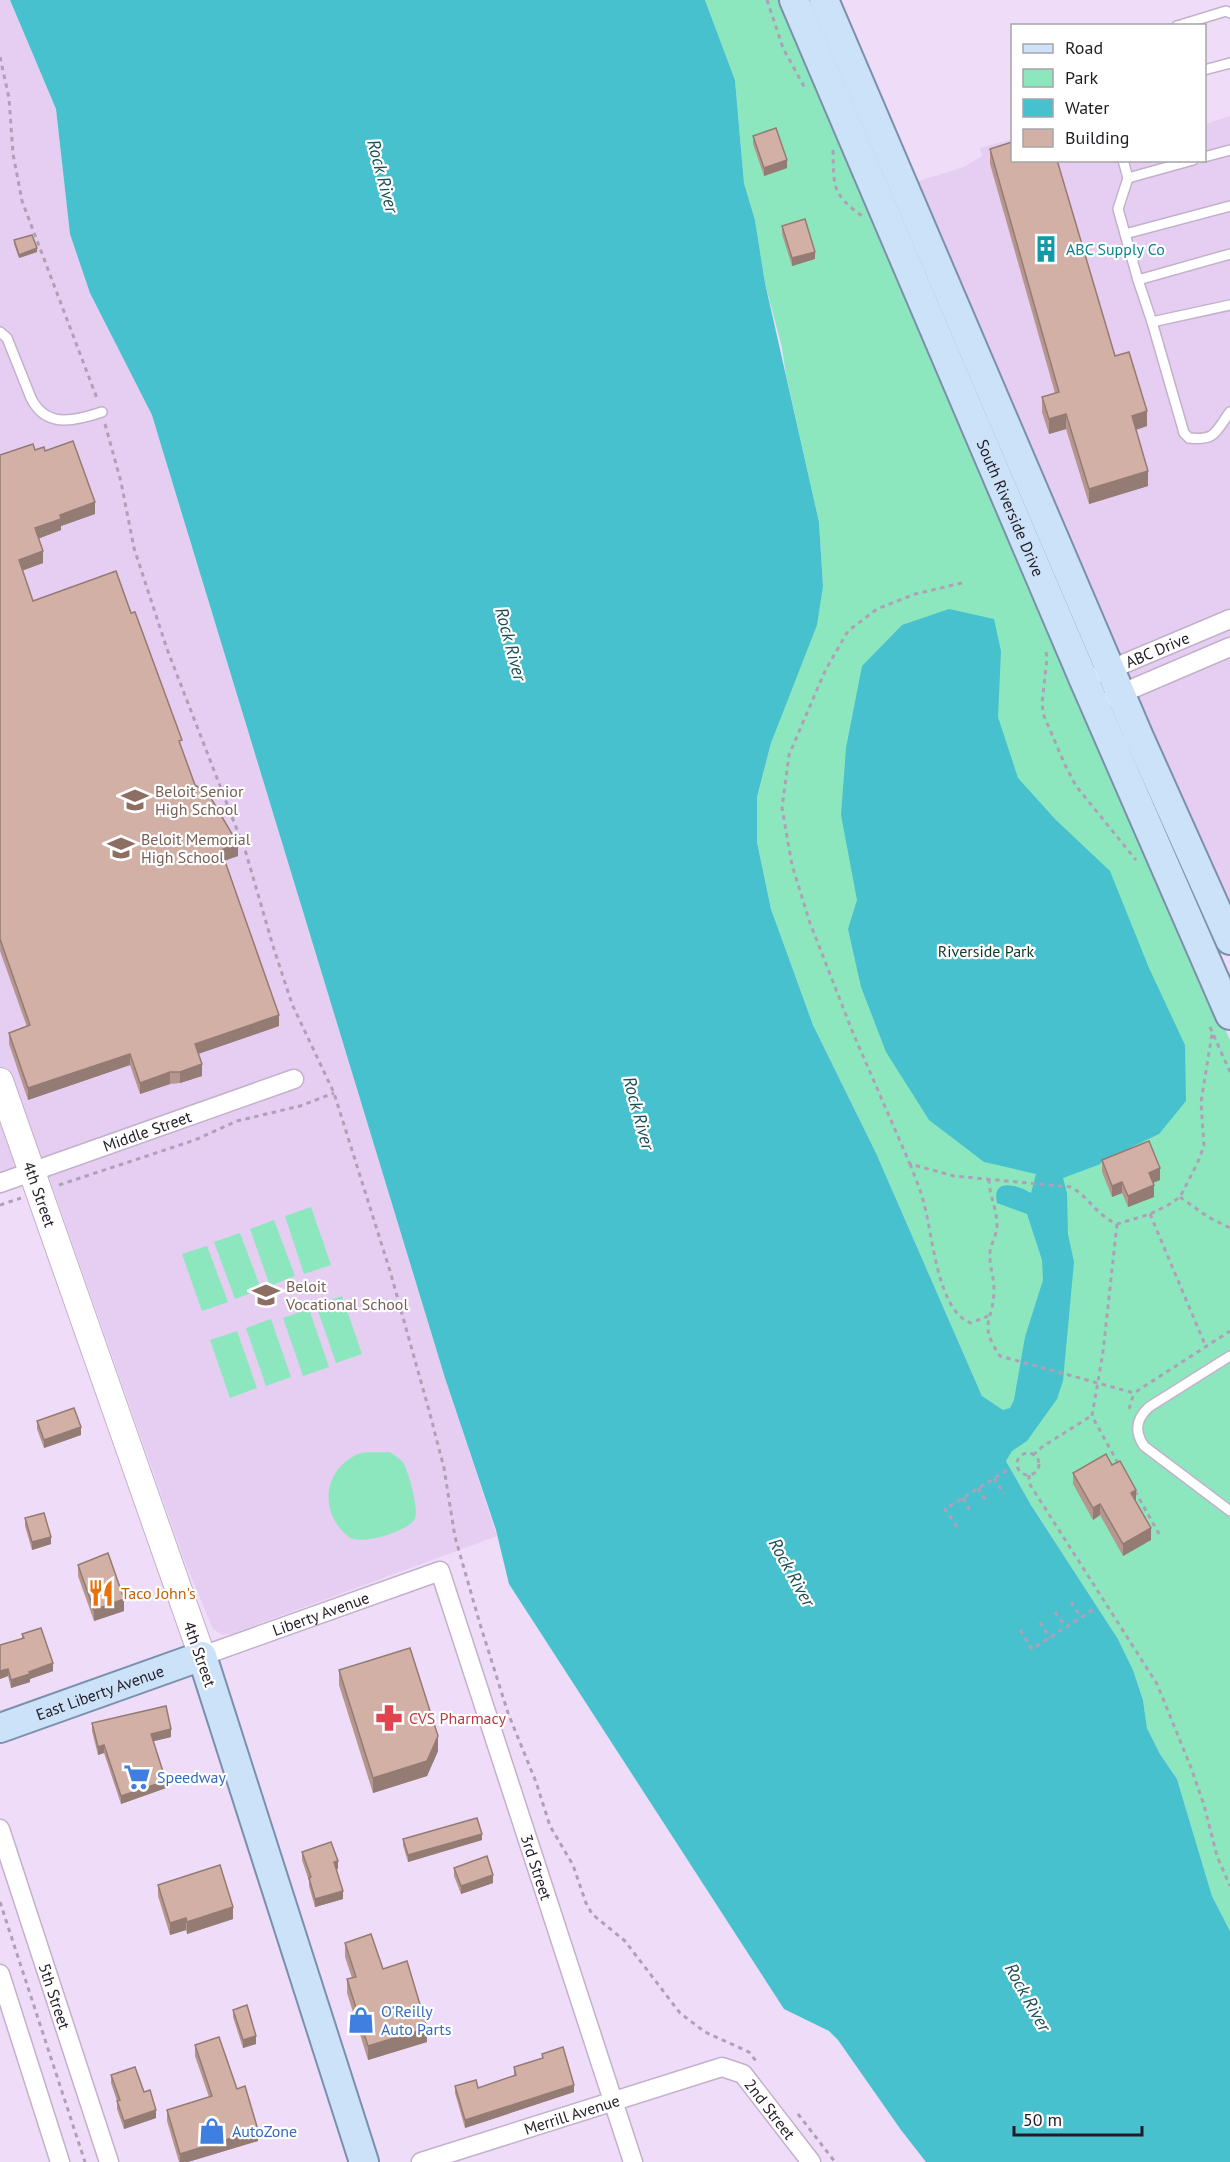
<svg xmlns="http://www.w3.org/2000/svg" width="1230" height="2162" font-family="'PT Sans',sans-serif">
<rect width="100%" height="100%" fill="#efdcf9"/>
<g fill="#e5cef1">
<path d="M0,0H10L56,109L70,234L152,415L161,445L445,1378L497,1536L234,1633L223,1635L213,1629L185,1562L42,1157L0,1172Z"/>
<path d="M1230,116V917L912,183L964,167L982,156L980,148L1012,139V160H1204L1205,124Z"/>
</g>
<g fill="#8de7be">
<path d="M705,0H782L1119,790L1230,1040V1931L1212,1896L1177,1779L1160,1754L1147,1728L1143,1700L1133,1670L1118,1639L1031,1505L1006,1461L982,1396L876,1153L813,1025L771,909L757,842V797L771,743L823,586L819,522L786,375L782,348L765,283L755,220L744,183L735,80Z"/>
<path d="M311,1207L331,1265L304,1274L285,1216Z"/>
<path d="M274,1220L295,1276L270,1286L250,1229Z"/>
<path d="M240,1233L261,1289L235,1299L214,1242Z"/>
<path d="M207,1246L228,1302L202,1311L182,1254Z"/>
<path d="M342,1296L362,1354L336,1363L316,1305Z"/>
<path d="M309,1309L329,1367L303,1376L283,1318Z"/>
<path d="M271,1319L291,1377L266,1386L246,1328Z"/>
<path d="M237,1331L257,1388L230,1398L210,1340Z"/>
<path d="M390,1452C395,1456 401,1459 404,1464C409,1474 419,1509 415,1518C411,1531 360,1546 349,1537C319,1514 322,1470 358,1454C367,1451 380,1453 390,1452Z"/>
</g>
<path fill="#48c1cf" d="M10,0H705L735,80L744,183L755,220L765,283L819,522L823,586L817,625L771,743L757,797V842L771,909L813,1025L876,1153L982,1396L1003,1410L1010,1408L1014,1400L1025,1337L1043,1280L1042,1260L1027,1214L997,1203C991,1177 1018,1185 1031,1193L1036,1174L984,1162L929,1120L886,1052L861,987L848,929L857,900L841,815L846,748L862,666L902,625L949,609L994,619L1001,651L998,717L1018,778L1055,819L1110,871L1149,968L1185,1045L1186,1101L1159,1134L1119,1153L1098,1165L1063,1178L1067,1193L1068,1234L1074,1262L1063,1381L1057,1399L1027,1441L1012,1451L1006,1461L1031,1505L1118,1639L1133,1670L1143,1700L1147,1728L1160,1754L1177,1779L1212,1896L1230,1931V2162H926L901,2130L838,2040L829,2031L784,2009L509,1584L496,1530L445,1378L161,445L152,415L90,293L70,234L56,109Z"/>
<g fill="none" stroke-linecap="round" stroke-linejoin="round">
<defs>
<g id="lane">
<path d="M1177,26L1226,11L1230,13"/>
<path d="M1204,70L1230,63"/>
<path d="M1204,157L1230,150"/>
<path d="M1123,160L1128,178L1118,209L1138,280L1152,322L1230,305"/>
<path d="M1128,178L1193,160"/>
<path d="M1125,234L1230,206"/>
<path d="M1138,280L1230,254"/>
<path d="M1152,322L1184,433L1189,438C1216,441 1215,432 1230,412"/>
<path d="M0,332L7,338L31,398C46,429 75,421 102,412"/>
<path d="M1230,1356L1149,1407C1136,1419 1134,1431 1144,1446L1230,1511"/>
</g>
<g id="street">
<path id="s1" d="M1102,673L1230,619"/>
<path d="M1113,697L1230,647"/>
<path id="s2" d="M0,1183L294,1079"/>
<path id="s3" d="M202,1656L440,1571L633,2162"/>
<path id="s4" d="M0,1829L109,2162"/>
<path d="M0,1974L60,2162"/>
<path id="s5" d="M421,2162L722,2067L743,2074L811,2162"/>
</g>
<g id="secondary">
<path id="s6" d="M0,1081L202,1656"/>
</g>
<g id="primary">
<path id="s7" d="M794,0L1084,680L1230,1015"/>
<path d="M824,0L1139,737L1230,940"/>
<path id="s8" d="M0,1728L202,1656L364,2162"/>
</g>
</defs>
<use href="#lane" stroke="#c3b1cc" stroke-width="12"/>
<use href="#street" stroke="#c3b1cc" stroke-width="21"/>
<use href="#secondary" stroke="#c3b1cc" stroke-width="28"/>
<use href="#primary" stroke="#7b90ab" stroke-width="32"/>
<g stroke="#afa0b7" stroke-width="3" stroke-dasharray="4.5 4.5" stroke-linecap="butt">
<path d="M767,0L783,48L806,90"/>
<path d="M0,57L9,98L13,154L22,201L98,401"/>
<path d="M833,150C834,187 831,193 862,216"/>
<path d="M105,424L121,482L134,548L167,649L246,853L273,946L292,1004L334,1093L390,1271L430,1414L444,1468L455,1537L480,1624L508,1713L536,1782L550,1826L573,1865L586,1903L592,1914L625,1941L680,2013L705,2032L749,2052L756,2061"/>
<path d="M962,583L915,594L877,609L848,631L825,671L789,755L782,808L792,865L810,923L853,1033L910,1164L954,1176L1071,1187C1090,1198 1095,1214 1117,1224L1150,1214L1168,1205L1180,1197L1197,1164L1204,1146L1201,1102L1212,1034"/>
<path d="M1046,652L1047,658L1042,704L1044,716L1065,765L1076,786L1136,860"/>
<path d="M1210,1027L1230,1072"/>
<path d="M910,1164C915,1177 921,1191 924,1204C933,1235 937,1311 971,1323L988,1316"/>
<path d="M989,1179C989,1195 997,1209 997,1225C997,1235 991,1243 990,1252C989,1265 994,1277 994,1289C994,1322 977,1322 1000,1356L1134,1393L1230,1331"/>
<path d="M59,1185L195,1140L237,1121L300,1106L334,1093"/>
<path d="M1180,1197L1208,1217L1230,1228"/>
<path d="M0,1205L21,1198"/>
<path d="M1150,1214L1206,1347"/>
<path d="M1117,1224L1103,1352L1092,1416L1119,1465"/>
<path d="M1129,1409L1134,1393"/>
<circle cx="1028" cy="1464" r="11"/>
<path d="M1033,1455L1042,1447L1091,1416"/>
<path d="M1029,1475V1483L1157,1684L1190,1765L1204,1805L1217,1856L1230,1886"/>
<path d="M994,1478L1004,1494"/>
<path d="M978,1488L988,1504"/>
<path d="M1135,1491L1159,1534"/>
<path d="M963,1498L972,1514"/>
<path d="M957,1527L945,1509L1009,1469"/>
<path d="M1071,1602L1081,1617"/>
<path d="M1055,1612L1066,1627"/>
<path d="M1040,1622L1050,1638"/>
<path d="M1020,1630L1032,1649L1097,1607"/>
<path d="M0,1902L85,2162"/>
<path d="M798,2114L835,2162"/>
</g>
<use href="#lane" stroke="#fff" stroke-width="9"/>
<use href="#street" stroke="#fff" stroke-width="18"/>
<use href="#secondary" stroke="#fff" stroke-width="26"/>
<use href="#primary" stroke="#cce2f8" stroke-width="28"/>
</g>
<g fill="#b5978f">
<path d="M753,136L787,168L764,176L753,144Z"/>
<path d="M990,149L1115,356L1147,426L1136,430L1148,486L1089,504L1066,429L1049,434L1042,412V397L1055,393L990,164Z"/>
<path d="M782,226L815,259L792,266L782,234Z"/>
<path d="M14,240L37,252L19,258L14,244Z"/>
<path d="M35,450L45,451L95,514L61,526V530L39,538L43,563L22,570L33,601L182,749L195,785L238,856L225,860L279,1026L198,1054L202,1076L180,1083L170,1084L140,1094L130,1065L28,1100L9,1044V1033L27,1027L0,951V455Z"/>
<path d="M1102,1160L1160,1180L1153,1183L1154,1197L1128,1207L1122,1193L1112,1197L1102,1172Z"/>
<path d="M37,1421L81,1435L44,1448L37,1429Z"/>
<path d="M1112,1465L1136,1501L1151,1540L1123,1556L1100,1515L1093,1520L1073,1484V1473Z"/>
<path d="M25,1518L51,1544L32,1550L25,1526Z"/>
<path d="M78,1565L124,1611L94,1621L78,1576Z"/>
<path d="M22,1634L53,1671L30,1679V1682L11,1688L8,1676L0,1679L22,1638Z"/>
<path d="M339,1670L438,1751L427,1776L373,1793L339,1685Z"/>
<path d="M92,1723L171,1737L153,1741L166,1788L121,1804L104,1753L98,1755L92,1731Z"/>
<path d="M403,1839L482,1840L408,1862L403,1845Z"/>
<path d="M302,1852L338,1869H336L343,1899L315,1907L309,1886V1881L302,1860Z"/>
<path d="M454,1868L493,1883L461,1894L454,1876Z"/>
<path d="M158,1885L233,1919L187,1934L186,1930L170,1935L158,1896Z"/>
<path d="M345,1943L383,1969L427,2042L368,2060L347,1993V1979L352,1978L345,1957Z"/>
<path d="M233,2010L256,2044L243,2048L233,2017Z"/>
<path d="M195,2045L237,2089L258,2141L188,2162H179L167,2121V2110L209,2097L195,2056Z"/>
<path d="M542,2054L574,2092L465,2128L455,2093V2086L478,2088L514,2076V2067L542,2059Z"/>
<path d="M111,2075L144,2092L156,2118L124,2129L117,2109V2101L111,2083Z"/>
</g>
<g fill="#947b74">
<path d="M787,160V168L764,176V168Z"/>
<path d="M37,248V252L19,258V255Z"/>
<path d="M815,252V259L792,266V258Z"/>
<path d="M1147,411V426L1132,431V416Z"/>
<path d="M1066,414V429L1049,434V419Z"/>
<path d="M1148,471V486L1089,504V489Z"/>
<path d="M95,502V514L61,526V530L35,540V528L60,515Z"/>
<path d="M43,551V563L19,572V560Z"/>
<path d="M238,844V856L221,862V850Z"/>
<path d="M279,1015V1026L195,1055V1044Z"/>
<path d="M130,1054V1065L28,1100V1088Z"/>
<path d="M202,1064V1076L180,1083V1072Z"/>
<path d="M170,1072V1084L140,1094V1083Z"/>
<path d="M1160,1168V1180L1149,1184V1173Z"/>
<path d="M1122,1182V1193L1112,1197V1186Z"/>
<path d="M1154,1185V1197L1128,1207V1196Z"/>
<path d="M81,1427V1435L44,1448V1440Z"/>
<path d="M1136,1490V1501L1131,1493Z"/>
<path d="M1100,1504V1515L1093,1520V1508Z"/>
<path d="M1151,1528V1540L1123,1556V1544Z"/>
<path d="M51,1537V1544L32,1550V1542Z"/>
<path d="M124,1599V1611L94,1621V1610Z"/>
<path d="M53,1663V1671L30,1679V1682L11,1688V1680L29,1672Z"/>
<path d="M8,1669V1676L0,1679V1671Z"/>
<path d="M171,1729V1737L151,1742V1734Z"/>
<path d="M438,1736V1751L427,1776L373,1793V1778Z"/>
<path d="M104,1745V1753L98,1755V1747Z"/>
<path d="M166,1781V1788L121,1804V1796Z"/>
<path d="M482,1834V1840L408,1862V1855Z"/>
<path d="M338,1861V1869L334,1870V1862Z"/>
<path d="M493,1875V1883L461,1894V1886Z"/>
<path d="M343,1891V1899L315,1907V1899Z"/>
<path d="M233,1907V1919L187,1934V1922Z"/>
<path d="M186,1918V1930L170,1935V1923Z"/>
<path d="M427,2028V2042L368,2060V2046Z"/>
<path d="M256,2036V2044L243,2048V2040Z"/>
<path d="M574,2085V2092L465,2128V2120Z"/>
<path d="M156,2110V2118L124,2129V2121Z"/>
<path d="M258,2130V2141L188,2162H180V2154Z"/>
</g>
<g fill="#d3b0a6" stroke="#947b74" stroke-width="1.5">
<path d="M776,128L787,160L764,168L753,136Z"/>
<path d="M1012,142V160H1057L1115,356L1129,352L1147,411L1132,416L1148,471L1089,489L1066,414L1049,419L1042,397L1059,392L990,149Z"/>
<path d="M805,219L815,252L792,258L782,226Z"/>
<path d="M32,235L37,248L19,255L14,240Z"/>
<path d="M73,441L95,502L60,515L61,519L35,528L43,551L19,560L33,601L116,571L131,613L135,612L182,740L179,741L195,785L208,793L238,844L221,850L279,1015L195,1044L202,1064L180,1072H170L140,1083L130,1054L28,1088L9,1033L30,1025L0,939V455L33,444L35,450L44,447L45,451Z"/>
<path d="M1149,1141L1160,1168L1149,1173L1154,1185L1128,1196L1122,1182L1112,1186L1102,1160Z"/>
<path d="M74,1408L81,1427L44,1440L37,1421Z"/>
<path d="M1106,1454L1112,1465L1120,1461L1136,1490L1131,1493L1151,1528L1123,1544L1100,1504L1093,1508L1073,1473Z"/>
<path d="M44,1513L51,1537L32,1542L25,1518Z"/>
<path d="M108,1553L124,1599L94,1610L78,1565Z"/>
<path d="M41,1628L53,1663L29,1672L30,1674L11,1680L8,1669L0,1671V1645L24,1638L22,1634Z"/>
<path d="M410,1648L438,1736L427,1761L373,1778L339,1670Z"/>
<path d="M166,1706L171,1729L151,1734L166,1781L121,1796L104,1745L98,1747L92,1723Z"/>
<path d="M477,1818L482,1834L408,1855L403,1839Z"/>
<path d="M331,1842L338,1861L334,1862L343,1891L315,1899L309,1878L311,1877L302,1852Z"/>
<path d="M487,1856L493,1875L461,1886L454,1868Z"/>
<path d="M220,1865L233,1907L187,1922L186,1918L170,1923L158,1885Z"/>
<path d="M371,1934L383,1969L407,1961L427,2028L368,2046L347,1979L356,1977L345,1943Z"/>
<path d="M247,2005L256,2036L243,2040L233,2010Z"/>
<path d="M219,2037L237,2089L245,2086L258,2130L180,2154L167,2110L212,2096L195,2045Z"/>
<path d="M563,2047L574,2085L465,2120L455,2086L476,2080L478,2088L516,2075L514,2067L543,2058L542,2054Z"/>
<path d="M135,2067L144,2092L150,2090L156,2110L124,2121L117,2101L120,2100L111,2075Z"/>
</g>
<defs>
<symbol id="building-bare" viewBox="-9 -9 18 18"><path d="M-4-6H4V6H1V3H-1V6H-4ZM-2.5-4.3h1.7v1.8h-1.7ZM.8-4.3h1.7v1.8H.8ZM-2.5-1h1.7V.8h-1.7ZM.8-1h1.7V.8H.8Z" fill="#0f9aa8" stroke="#fff" stroke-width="2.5" paint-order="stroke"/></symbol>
<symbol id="school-bare" viewBox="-9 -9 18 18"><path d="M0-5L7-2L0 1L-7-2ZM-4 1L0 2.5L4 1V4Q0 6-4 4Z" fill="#8d6e63" stroke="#fff" stroke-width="2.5" paint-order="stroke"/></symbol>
<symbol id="restaurant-bare" viewBox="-9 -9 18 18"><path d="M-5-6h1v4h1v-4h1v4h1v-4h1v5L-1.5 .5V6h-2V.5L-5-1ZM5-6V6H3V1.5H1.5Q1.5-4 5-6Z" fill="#e8710a" stroke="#fff" stroke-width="2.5" paint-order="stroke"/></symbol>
<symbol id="pharmacy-bare" viewBox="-9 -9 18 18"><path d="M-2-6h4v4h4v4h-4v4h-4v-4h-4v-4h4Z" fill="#e0444e" stroke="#fff" stroke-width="2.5" paint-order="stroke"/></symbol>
<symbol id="supermarket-bare" viewBox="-9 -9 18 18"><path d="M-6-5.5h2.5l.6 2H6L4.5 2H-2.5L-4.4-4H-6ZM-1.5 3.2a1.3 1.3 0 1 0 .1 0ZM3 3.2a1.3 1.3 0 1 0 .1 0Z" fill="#3f7fe0" stroke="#fff" stroke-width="2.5" paint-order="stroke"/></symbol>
<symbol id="shop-bare" viewBox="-9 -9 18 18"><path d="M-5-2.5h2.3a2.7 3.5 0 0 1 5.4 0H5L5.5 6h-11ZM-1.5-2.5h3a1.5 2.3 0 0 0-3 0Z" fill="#3f7fe0" stroke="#fff" stroke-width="2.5" paint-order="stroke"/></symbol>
</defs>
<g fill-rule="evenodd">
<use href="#building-bare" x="1027" y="230" width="38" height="38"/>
<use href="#school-bare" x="116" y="781" width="38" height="38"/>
<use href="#school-bare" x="102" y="829" width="38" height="38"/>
<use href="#school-bare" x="247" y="1276" width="38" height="38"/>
<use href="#restaurant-bare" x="82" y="1574" width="38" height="38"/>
<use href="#pharmacy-bare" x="370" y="1699" width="38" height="38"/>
<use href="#supermarket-bare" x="118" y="1758" width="38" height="38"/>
<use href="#shop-bare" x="342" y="2001" width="38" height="38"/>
<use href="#shop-bare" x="193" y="2112" width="38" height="38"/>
</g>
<g text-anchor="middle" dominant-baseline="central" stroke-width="4.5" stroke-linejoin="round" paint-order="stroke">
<g font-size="16" fill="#0d838f" stroke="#fff" text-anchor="start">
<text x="1066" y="249">ABC Supply Co</text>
</g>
<g font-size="16" fill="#231c26" stroke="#fff">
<text stroke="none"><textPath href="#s7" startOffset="552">South Riverside Drive</textPath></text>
<text stroke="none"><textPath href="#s1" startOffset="60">ABC Drive</textPath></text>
<text stroke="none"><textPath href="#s2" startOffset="156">Middle Street</textPath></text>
<text stroke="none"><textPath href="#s6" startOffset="120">4th Street</textPath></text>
<text stroke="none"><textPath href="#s3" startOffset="126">Liberty Avenue</textPath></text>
<text transform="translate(200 1654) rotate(71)">4th Street</text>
<text stroke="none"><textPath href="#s8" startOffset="106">East Liberty Avenue</textPath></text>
<text stroke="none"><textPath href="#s3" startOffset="564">3rd Street</textPath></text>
<text stroke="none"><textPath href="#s4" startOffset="176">5th Street</textPath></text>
<text stroke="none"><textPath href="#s5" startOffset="382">2nd Street</textPath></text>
<text stroke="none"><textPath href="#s5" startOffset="158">Merrill Avenue</textPath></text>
</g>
<g font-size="16" fill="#785e54" stroke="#fff" text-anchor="start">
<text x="155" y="791">Beloit Senior<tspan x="155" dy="18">High School</tspan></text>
<text x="141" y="839">Beloit Memorial<tspan x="141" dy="18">High School</tspan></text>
<text x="286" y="1286">Beloit<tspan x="286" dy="18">Vocational School</tspan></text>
</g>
<g font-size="16" fill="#0f3928" stroke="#fff">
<text x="986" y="951">Riverside Park</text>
</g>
<g font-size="16" fill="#c56008" stroke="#fff" text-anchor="start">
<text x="121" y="1593">Taco John's</text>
</g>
<g font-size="16" fill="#be3a42" stroke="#fff" text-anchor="start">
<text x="409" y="1718">CVS Pharmacy</text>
</g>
<g font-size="16" fill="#366cbe" stroke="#fff" text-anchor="start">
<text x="157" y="1777">Speedway</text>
<text x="381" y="2011">O'Reilly<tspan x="381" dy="18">Auto Parts</tspan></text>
<text x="232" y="2131">AutoZone</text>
</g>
<g font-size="18" font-style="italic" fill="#1b4f55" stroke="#fff">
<text transform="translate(383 176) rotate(75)">Rock River</text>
<text transform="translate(511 644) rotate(75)">Rock River</text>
<text transform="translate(639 1113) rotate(75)">Rock River</text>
<text transform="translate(792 1572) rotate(61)">Rock River</text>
<text transform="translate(1028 1997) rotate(61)">Rock River</text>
</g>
</g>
<rect x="1011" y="24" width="195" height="138" fill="#ffffff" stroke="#a7a4a8" stroke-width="1.5"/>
<rect x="1023" y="44" width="30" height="9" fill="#cce2f8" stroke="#a7a4a8" stroke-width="1.5"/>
<text x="1065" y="54" font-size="18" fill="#231c26">Road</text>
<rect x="1023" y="69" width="30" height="18" fill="#8de7be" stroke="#a7a4a8" stroke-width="1.5"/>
<text x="1065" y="84" font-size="18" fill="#231c26">Park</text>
<rect x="1023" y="99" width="30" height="18" fill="#48c1cf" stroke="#a7a4a8" stroke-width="1.5"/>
<text x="1065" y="114" font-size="18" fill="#231c26">Water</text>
<rect x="1023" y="129" width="30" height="18" fill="#d3b0a6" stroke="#a7a4a8" stroke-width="1.5"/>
<text x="1065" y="144" font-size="18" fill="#231c26">Building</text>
<path d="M1014 2126v9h128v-9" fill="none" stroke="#231c26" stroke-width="3"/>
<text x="1023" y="2126" font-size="18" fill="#231c26" stroke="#ffffff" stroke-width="4.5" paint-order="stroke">50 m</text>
</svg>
